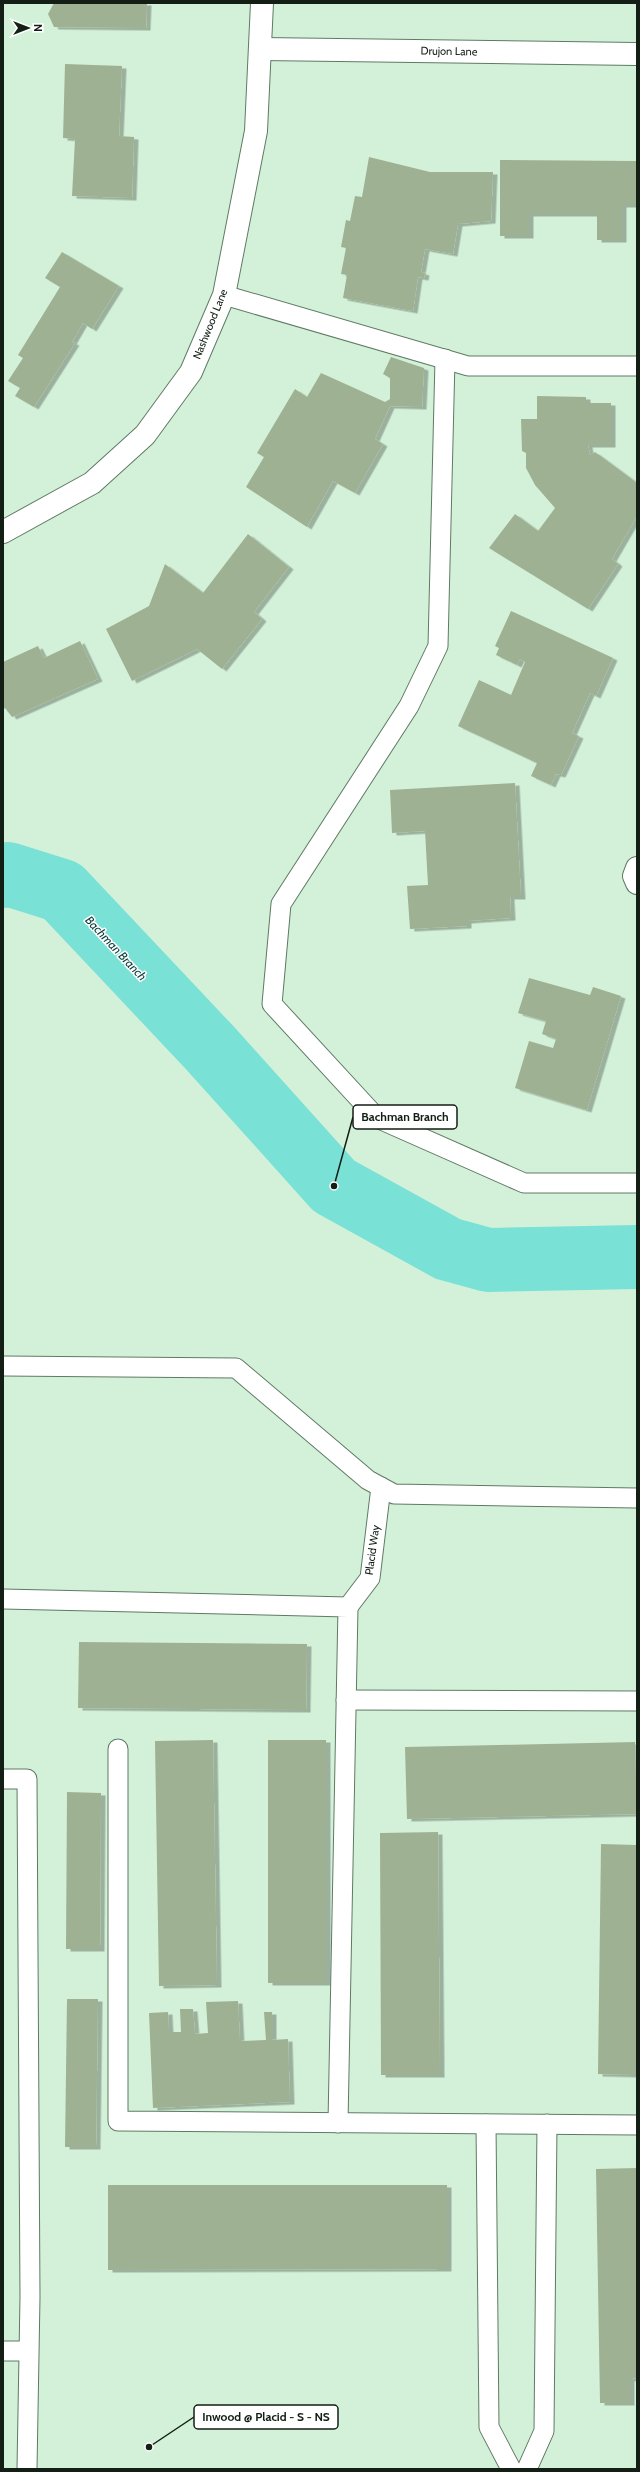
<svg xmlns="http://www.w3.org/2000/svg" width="640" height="2472" font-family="Cabin,sans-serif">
<defs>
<filter id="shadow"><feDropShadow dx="4.5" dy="2.5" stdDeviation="0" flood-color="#0004"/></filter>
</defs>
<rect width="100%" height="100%" fill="#d3f1d8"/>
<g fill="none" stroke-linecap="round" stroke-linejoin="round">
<path stroke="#79e1d6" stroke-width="64" d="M3,876L8,874L62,891L210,1048L334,1186L448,1249L488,1260L637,1257"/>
</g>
<g fill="#9fb193" filter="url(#shadow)">
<path d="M54,3H147L146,28L54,27L48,14Z"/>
<path d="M65,64L122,66L119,136L134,137L132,198L72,196L75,139L63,138Z"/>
<path d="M369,157L430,172H493L491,221L458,224L453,254L425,249L421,272L425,273L424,278L418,277L413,311L343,298L347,275L341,274L346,248L341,247L346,220L350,221L355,196L362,197Z"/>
<path d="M500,160L637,161V205H622V240H597V214H529V236H500Z"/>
<path d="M62,252L119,286L92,329L83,323L72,342L75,343L34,407L15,396L20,388L8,381L23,358L18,355L60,287L45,278Z"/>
<path d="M391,357L424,368L422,407L390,406L375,439L383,444L355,493L333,481L307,527L246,487L264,457L257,453L295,389L307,397L321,373L385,402L390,399V378L383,374Z"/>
<path d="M537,396L586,397V403H611V445H588L590,455L595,452L637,483V516L612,559L618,564L588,609L489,548L515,514L538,531L555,508L535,485L526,468V453L522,451L521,419H537Z"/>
<path d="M248,534L289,567L254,612L262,619L222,669L197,649L132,681L106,629L149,606L165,564L203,593Z"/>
<path d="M511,611L613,658L596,696L590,693L572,733L579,736L561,775L556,774L551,785L531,776L537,763L458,726L479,680L511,695L525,662L520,659L517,665L496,655L499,648L495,646Z"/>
<path d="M80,641L98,679L12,717L5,708L3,710V662L38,646L44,658Z"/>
<path d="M515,783L521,897H510L511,918L467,921V926L410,929L407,886L428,885L425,831L392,833L390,790Z"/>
<path d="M529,978L590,995L593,987L621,996L587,1110L515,1088L529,1041L553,1048L556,1039L542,1034L546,1021L518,1013Z"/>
<path d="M79,1642L307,1644L306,1710L78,1708Z"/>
<path d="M213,1740L217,1985L159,1986L155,1741Z"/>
<rect x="268" y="1740" width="58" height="243"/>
<path d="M635,1742L637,1814L407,1819L405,1747Z"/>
<path d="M67,1792L101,1793L100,1949H66Z"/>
<path d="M438,1832L440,2075H381L380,1833Z"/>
<path d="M601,1844L637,1845V2075L598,2074Z"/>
<path d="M67,1999H98L96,2147H65Z"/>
<path d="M238,2001L240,2041L266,2040L264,2012H272V2040L288,2039L290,2102L153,2108L149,2013L168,2012L169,2032H181L180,2009H193L195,2034L208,2033L206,2002Z"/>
<path d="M637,2168V2378L630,2379V2403H600L596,2169Z"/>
<path d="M108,2185H447V2269L108,2270Z"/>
</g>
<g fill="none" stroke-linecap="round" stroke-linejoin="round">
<defs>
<g id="lane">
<path d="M224,295L468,366H637"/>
<path d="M445,359L438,646L409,706L281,904L272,1004L377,1118L524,1183H637"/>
<path d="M3,1366L236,1368L368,1480L394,1494L637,1498"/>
<path d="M3,1599L348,1607L338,2123"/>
<path d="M348,1607L370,1578L381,1487"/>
<path d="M346,1700L637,1701"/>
<path d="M118,1749V2121L637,2125"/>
<path d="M3,1779H27L30,2297L27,2469"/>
<path d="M486,2124L489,2427L511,2469"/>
<path d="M3,2351H28"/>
<path d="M527,2469L544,2431L547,2124"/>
</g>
<g id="street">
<path d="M262,49L637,54"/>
<path d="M3,532L92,483L145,435L191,372L224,295L256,131L262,3"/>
<path d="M637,868L634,876L637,883"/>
</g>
</defs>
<use href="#lane" stroke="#5f7a64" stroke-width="21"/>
<use href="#street" stroke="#5f7a64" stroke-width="24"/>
<use href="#lane" stroke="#fff" stroke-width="19"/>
<use href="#street" stroke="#fff" stroke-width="22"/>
</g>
<g text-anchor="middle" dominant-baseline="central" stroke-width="3" stroke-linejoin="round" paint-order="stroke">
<g font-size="11" fill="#131e15" stroke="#fff">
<text transform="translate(449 51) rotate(1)">Drujon Lane</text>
<text transform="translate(210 324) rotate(-68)">Nashwood Lane</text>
<text transform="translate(372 1550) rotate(-82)">Placid Way</text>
</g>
<g font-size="12" font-style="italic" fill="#083b37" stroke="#fff">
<text transform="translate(116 948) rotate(47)">Bachman Branch</text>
</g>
</g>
<path fill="none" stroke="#131e15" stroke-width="1.5" d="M334 1186L353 1117M149 2447L194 2417"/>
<g fill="#131e15" stroke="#fff" stroke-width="1.5">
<circle cx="334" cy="1186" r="4"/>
<circle cx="149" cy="2447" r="4"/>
</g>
<g fill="#fff" stroke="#131e15" stroke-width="1.5">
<rect x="353" y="1105" width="104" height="24" rx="4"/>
<rect x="194" y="2405" width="144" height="24" rx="4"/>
</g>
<g font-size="12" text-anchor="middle" font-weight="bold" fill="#131e15">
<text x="405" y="1121">Bachman Branch</text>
<text x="266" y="2421">Inwood @ Placid - S - NS</text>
</g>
<rect width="640" height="2472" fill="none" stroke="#131e15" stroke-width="8"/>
<g transform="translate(28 28) rotate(90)" stroke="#ffffff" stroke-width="3" paint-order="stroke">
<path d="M0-3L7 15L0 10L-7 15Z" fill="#131e15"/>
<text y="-6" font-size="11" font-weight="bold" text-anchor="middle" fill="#131e15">N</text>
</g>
</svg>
